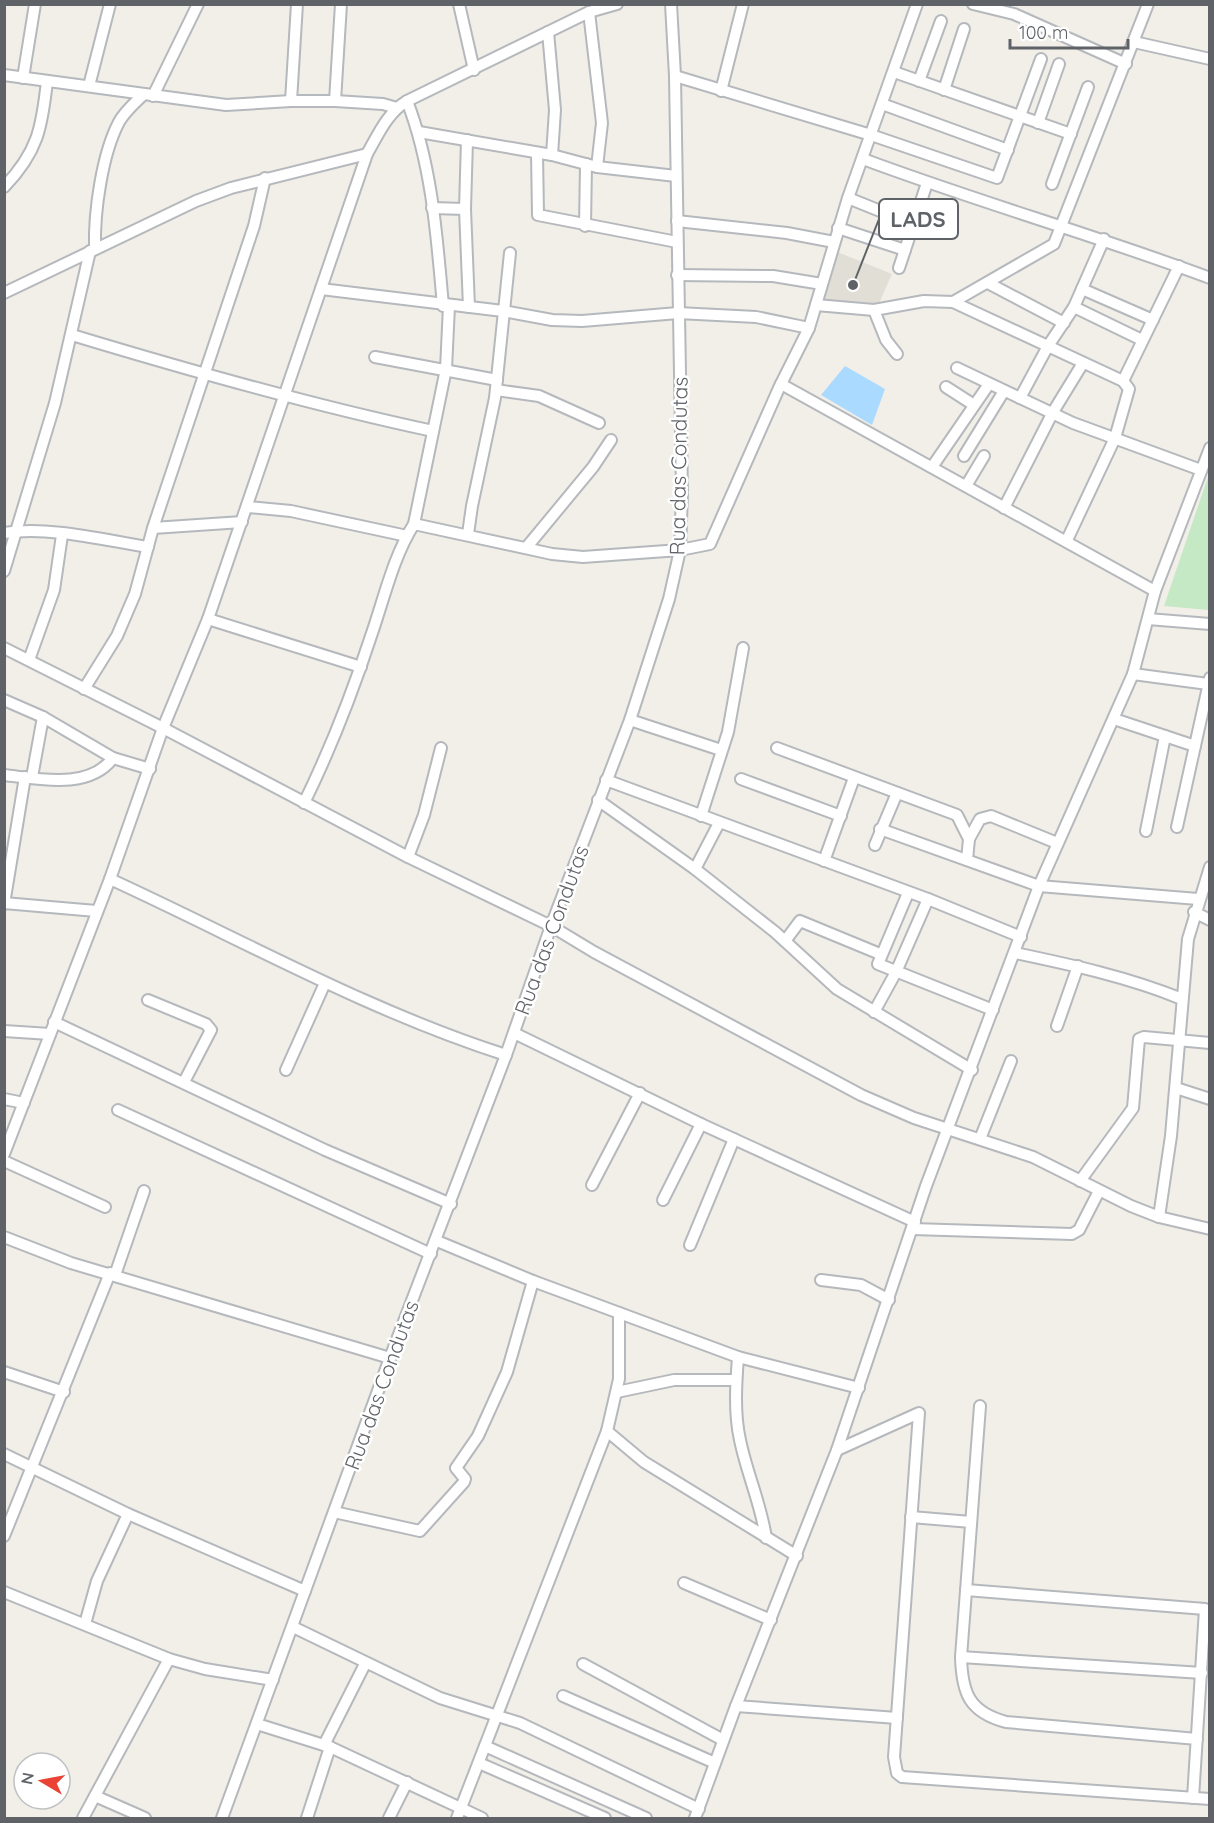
<svg xmlns="http://www.w3.org/2000/svg" width="1214" height="1823" font-family="Quicksand,sans-serif">
<rect width="100%" height="100%" fill="#f1efe8"/>
<path fill="#e1ded6" d="M835,251L892,274L876,310L820,299Z"/>
<path fill="#c5e8c5" d="M1209,474V610L1164,606Z"/>
<path fill="#aadaff" d="M845,366L885,389L872,425L821,395Z"/>
<g fill="none" stroke-linecap="round" stroke-linejoin="round">
<defs>
<g id="minor">
<path d="M459,4L474,70"/>
<path d="M973,4L1014,14L1126,64"/>
<path d="M589,12L602,123L597,167"/>
<path d="M548,32L555,110L552,155"/>
<path d="M1134,42L1210,59"/>
<path d="M894,72L1071,134"/>
<path d="M4,75L226,105L291,101H335L383,104L397,108"/>
<path d="M675,76L871,135L997,178L1041,59"/>
<path d="M23,78L35,4"/>
<path d="M919,81L941,21"/>
<path d="M89,86L110,4"/>
<path d="M944,90L964,29"/>
<path d="M721,91L743,4"/>
<path d="M153,96L198,4"/>
<path d="M291,101L297,4"/>
<path d="M335,101L341,4"/>
<path d="M407,101C432,165 437,238 443,306"/>
<path d="M882,104L1008,150"/>
<path d="M1038,123L1059,64"/>
<path d="M419,132L552,155L597,167L676,176"/>
<path d="M467,140L465,209L469,307"/>
<path d="M537,153L538,215L677,242"/>
<path d="M863,159C978,202 1095,235 1210,278"/>
<path d="M1052,184L1088,87"/>
<path d="M4,187C38,152 42,127 47,81"/>
<path d="M848,198L915,225"/>
<path d="M432,208L465,209"/>
<path d="M677,221L787,233L834,242"/>
<path d="M585,226L586,164"/>
<path d="M838,228L905,250"/>
<path d="M95,248C94,212 102,154 119,122C125,111 135,103 144,94"/>
<path d="M899,268L927,183"/>
<path d="M677,275L773,276L822,284"/>
<path d="M988,283L1064,323"/>
<path d="M321,289L503,311L552,320L582,321L678,313L756,317L809,328"/>
<path d="M1082,289L1153,320"/>
<path d="M4,293L196,201L231,188L367,154"/>
<path d="M953,302L1123,381L1129,389L1115,438L1067,540"/>
<path d="M816,305L874,310L924,301L953,302L1054,244L1148,4"/>
<path d="M1074,307L1142,340"/>
<path d="M874,310L886,340L897,354"/>
<path d="M72,335C191,371 311,405 433,431"/>
<path d="M375,357L497,380"/>
<path d="M957,368L1073,423L1201,470"/>
<path d="M1123,381L1179,266"/>
<path d="M781,384L1155,591"/>
<path d="M946,387L974,405"/>
<path d="M496,390L539,396L599,423"/>
<path d="M1020,398L1048,346L1074,307L1104,239"/>
<path d="M964,456L1004,391"/>
<path d="M932,467L989,384"/>
<path d="M966,486L984,456"/>
<path d="M248,507L291,511L407,536"/>
<path d="M1004,508L1053,412L1083,363"/>
<path d="M414,524L552,554L583,557L680,550L710,544L779,388L809,328L848,198L917,4"/>
<path d="M153,528L242,522"/>
<path d="M4,533C50,526 103,540 148,547"/>
<path d="M468,534L472,506L495,398L510,253"/>
<path d="M526,548L593,467L611,440"/>
<path d="M4,571L55,403L90,251"/>
<path d="M208,619L361,667"/>
<path d="M1148,619L1210,624"/>
<path d="M4,648L163,728L408,857L551,926L594,952L861,1095L914,1118L1033,1157L1131,1206L1159,1217L1210,1229"/>
<path d="M29,660L54,590L62,535"/>
<path d="M1133,674L1208,684"/>
<path d="M84,689L117,636L135,594L153,528L254,226L265,178"/>
<path d="M4,700L43,717L113,758L150,769"/>
<path d="M1114,719L1195,746"/>
<path d="M630,720L721,750"/>
<path d="M777,748L957,815L969,839L967,860"/>
<path d="M4,775C40,779 89,790 113,758"/>
<path d="M32,777L43,717"/>
<path d="M741,779L841,816"/>
<path d="M606,780L928,899L1021,937"/>
<path d="M598,800L695,869L775,932L837,989L972,1070"/>
<path d="M304,803C331,748 352,694 371,636C384,599 393,557 414,524L446,369L449,306"/>
<path d="M701,816L728,732L743,648"/>
<path d="M1177,827L1210,678"/>
<path d="M880,829L1039,886L1198,899"/>
<path d="M1146,831L1165,736"/>
<path d="M969,839L980,819L991,816L1057,843"/>
<path d="M875,845L897,793"/>
<path d="M408,857L424,815L441,748"/>
<path d="M824,861L854,778"/>
<path d="M695,869L719,823"/>
<path d="M110,879C241,939 368,1011 506,1055"/>
<path d="M908,893L878,964L993,1010"/>
<path d="M4,903L96,911"/>
<path d="M4,904L25,777"/>
<path d="M1194,912L1210,920"/>
<path d="M785,941L800,921L880,954"/>
<path d="M1015,953C1072,965 1128,977 1182,999"/>
<path d="M148,1000L206,1024L211,1030L184,1082"/>
<path d="M874,1012L896,972L928,899"/>
<path d="M54,1022L325,1150L451,1204"/>
<path d="M1057,1026L1078,966"/>
<path d="M4,1031L50,1034"/>
<path d="M514,1033L701,1124L915,1222"/>
<path d="M286,1070L325,983"/>
<path d="M1176,1088L1210,1099"/>
<path d="M4,1099L24,1103"/>
<path d="M118,1110L431,1254"/>
<path d="M980,1139L1011,1061"/>
<path d="M4,1154L110,879L163,728L208,619L367,154C378,135 387,113 407,101L589,12L617,4"/>
<path d="M4,1161L105,1207"/>
<path d="M1080,1181L1133,1108L1139,1039L1144,1037L1210,1043"/>
<path d="M592,1185L640,1093"/>
<path d="M663,1200L701,1124"/>
<path d="M1159,1217L1171,1136L1188,939L1210,867"/>
<path d="M912,1229L1072,1234L1079,1230L1099,1191"/>
<path d="M4,1237L71,1263L390,1358"/>
<path d="M437,1241L533,1281L738,1357L859,1388"/>
<path d="M690,1245L734,1139"/>
<path d="M115,1275L144,1191"/>
<path d="M821,1280L861,1285L889,1300"/>
<path d="M738,1357C736,1384 734,1413 740,1440C747,1474 761,1504 766,1538"/>
<path d="M4,1372L64,1392"/>
<path d="M617,1392L674,1380H736"/>
<path d="M980,1406L961,1657C962,1693 969,1712 1006,1722L1197,1739"/>
<path d="M607,1431L644,1462L797,1556"/>
<path d="M837,1450L919,1413L894,1757L897,1773L902,1777L1210,1799"/>
<path d="M4,1454L128,1514L305,1591"/>
<path d="M334,1512L420,1531L464,1482L465,1479L456,1468L478,1436L507,1372L533,1281"/>
<path d="M911,1517L971,1522"/>
<path d="M4,1536L110,1273"/>
<path d="M684,1583L771,1620"/>
<path d="M966,1590L1205,1609L1193,1798"/>
<path d="M4,1592L169,1659L205,1669L273,1680"/>
<path d="M85,1624L97,1581L128,1514"/>
<path d="M293,1627L440,1698L520,1723L699,1809"/>
<path d="M961,1657L1202,1673"/>
<path d="M583,1664L723,1740"/>
<path d="M563,1696L715,1763"/>
<path d="M736,1706L897,1718"/>
<path d="M257,1724L330,1747L482,1818"/>
<path d="M324,1745L365,1664"/>
<path d="M485,1746L646,1818"/>
<path d="M479,1763L605,1818"/>
<path d="M95,1796L145,1818"/>
<path d="M83,1818L169,1659"/>
<path d="M222,1818L390,1358L506,1055L551,926L630,720L669,599L680,550L682,493L675,76L671,4"/>
<path d="M307,1818L330,1747"/>
<path d="M389,1818L407,1782"/>
<path d="M457,1818L607,1431L619,1379V1313"/>
<path d="M695,1818L736,1706L837,1450L926,1186L1039,886L1133,674L1155,591L1210,448"/>
</g>
</defs>
<use href="#minor" stroke="#b5b8bc" stroke-width="14"/>
<use href="#minor" stroke="#fff" stroke-width="10"/>
</g>
<g text-anchor="middle" dominant-baseline="central" stroke-width="5" stroke-linejoin="round" paint-order="stroke">
<g font-size="21" fill="#5f6368" stroke="#fff">
<text transform="translate(678 466) rotate(-89)">Rua das Condutas</text>
<text transform="translate(551 930) rotate(-70)">Rua das Condutas</text>
<text transform="translate(381 1385) rotate(-70)">Rua das Condutas</text>
</g>
</g>
<path fill="none" stroke="#5f6368" stroke-width="2" d="M853 285L879 219"/>
<circle fill="#5f6368" stroke="#fff" stroke-width="2" cx="853" cy="285" r="6"/>
<rect fill="#fff" stroke="#5f6368" stroke-width="2" x="879" y="199" width="79" height="40" rx="6"/>
<g font-size="22" text-anchor="middle" font-weight="bold" fill="#5f6368">
<text x="918" y="227">LADS</text>
</g>
<rect width="1214" height="1823" fill="none" stroke="#5f6368" stroke-width="12"/>
<g transform="translate(42 1781) rotate(280)"><circle r="28" fill="#ffffff" stroke="#bfc1c3" stroke-width="1.5"/>
<path d="M0-4.5L10 22L0 15L-10 22Z" fill="#ea4335"/>
<text y="-9" font-size="16" font-weight="bold" text-anchor="middle" fill="#5f6368">N</text>
</g>
<path d="M1010 39v9h118v-9" fill="none" stroke="#5f6368" stroke-width="3"/>
<text x="1019" y="39" font-size="18" fill="#5f6368" stroke="#ffffff" stroke-width="4.5" paint-order="stroke">100 m</text>
</svg>
